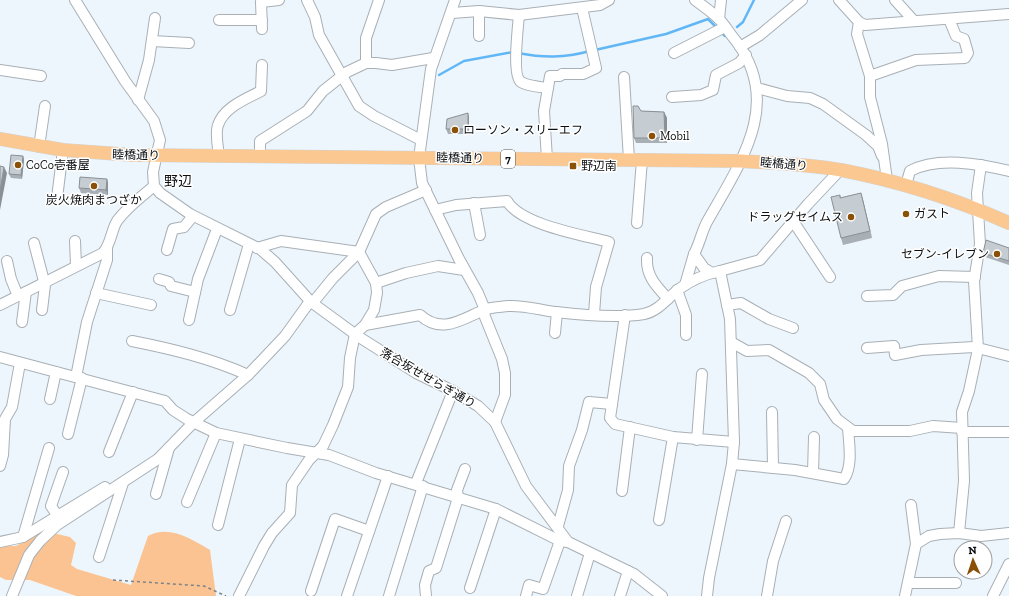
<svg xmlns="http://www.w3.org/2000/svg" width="1009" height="596" font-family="'Zilla Slab','Noto Sans JP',serif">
<rect width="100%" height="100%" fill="#eef6fd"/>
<path fill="#fac391" d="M44,531L70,537L76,543L71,565L77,569L131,585L148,536C169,524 193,540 210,550L216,596H76L30,580H6L0,577V546H16Z"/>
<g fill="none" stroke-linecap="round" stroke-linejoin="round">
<g stroke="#61b7f6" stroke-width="2.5">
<path d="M737,27L743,22L754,0"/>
<path d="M721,32L725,36"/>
<path d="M595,50L666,34L708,19L718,29"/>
<path d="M518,53C544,58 564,58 590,51"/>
<path d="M439,75L464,61L513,52"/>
</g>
<defs>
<g id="minor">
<path d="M75,0L125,81L154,121L160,140L153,172L154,186L160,193L190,214L260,249L275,262L311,302L359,337L416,373L453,391L478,406L495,422L526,486L568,542L634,574L662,596"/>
<path d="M307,0L315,17L319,35L359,106L374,116L421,140"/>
<path d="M455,0L431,69L419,158L422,183L459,259L478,293L483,305L485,317L502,359L505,373V395L495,422"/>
<path d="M695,0C703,6 712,12 719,19C725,25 730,34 736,41C783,103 741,162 708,220C702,230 700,243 694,254L704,268L712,273"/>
<path d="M839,0L859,22L865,25L1009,14"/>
<path d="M895,0L914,21"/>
<path d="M479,11V36"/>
<path d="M452,13L479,11L519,15L600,5L609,0"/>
<path d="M519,15C518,27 512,76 521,82C527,86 540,87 548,88"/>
<path d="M719,19L721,0"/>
<path d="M219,20H262"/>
<path d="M859,22L857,34L870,76L916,60L965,58L968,53L964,39L956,36L949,19"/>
<path d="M262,29L261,2L279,0"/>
<path d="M152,41L189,43"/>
<path d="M740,47L760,35L802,0"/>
<path d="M674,53L725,27"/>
<path d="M366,63V38L379,0"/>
<path d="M0,70L41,76"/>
<path d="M870,76V97L882,144L887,180"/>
<path d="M624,77L629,160"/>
<path d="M757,88L787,96L810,98L823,104L866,135L878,146L882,156"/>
<path d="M672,97L701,95L713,90L716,75L739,63L746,55"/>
<path d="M138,100L149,60L155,18"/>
<path d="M39,147L45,106"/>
<path d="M219,156C218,147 215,133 218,125C224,107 246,99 261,91L262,65"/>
<path d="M260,157V141L307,111L323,91L347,72L366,63H376L392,65L433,58"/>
<path d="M547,159L544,111L550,76H560L562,74H583L596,68L582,8"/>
<path d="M906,185L910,171C938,156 980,164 1009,171"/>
<path d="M57,198L63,150"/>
<path d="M474,203L480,235"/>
<path d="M435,210L456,205L507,201C521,225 583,235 609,242L596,287L594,314"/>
<path d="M793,221L830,277"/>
<path d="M637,223L642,160"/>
<path d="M75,241L76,265"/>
<path d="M34,243L45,285L42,310"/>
<path d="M257,248L281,241L359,252L376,283"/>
<path d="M167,250L173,229L184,227L193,216"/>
<path d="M647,258C646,276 656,286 668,299"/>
<path d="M7,261L11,279L18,296"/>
<path d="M720,271L760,260L808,204L840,170"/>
<path d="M159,279L169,282L171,286L195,292"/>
<path d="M685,285L694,254"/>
<path d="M677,290L686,315V335"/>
<path d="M96,293L151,305"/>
<path d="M867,296L893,295L902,286L939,276L975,277"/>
<path d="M0,305L103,253C111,244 111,231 117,221C127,207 141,197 154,186"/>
<path d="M727,305L741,303L769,319L793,328"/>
<path d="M230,310L249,244"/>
<path d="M625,315L610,418L615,424L673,437L734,442"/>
<path d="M189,320L198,279L217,229"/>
<path d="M22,322L26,292"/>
<path d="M365,325L420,315C442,335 462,319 484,310C490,307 501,307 508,306C524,305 540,310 556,312C581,315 620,318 644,314C659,311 667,298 679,289C690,281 706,274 720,271L730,319L734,442L732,464L709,578L707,596"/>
<path d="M555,333L557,312"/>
<path d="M132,341C172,349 210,358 248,375"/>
<path d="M731,342L747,351L769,350L809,373L820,384L824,400L837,419L853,431H910L933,426L962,428"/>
<path d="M867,348L894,346L895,355L921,350L974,347L1009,356"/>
<path d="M0,357L165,401L173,410L187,419L216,433L287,448L329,455L376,473L496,509L560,541L568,542"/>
<path d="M76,377L87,322L107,260V248"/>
<path d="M50,399L56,372"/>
<path d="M772,412L773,468"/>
<path d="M962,432H1009"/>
<path d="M68,434L82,378"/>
<path d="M697,440L702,374"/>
<path d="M109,452L133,392"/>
<path d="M732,464L795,470L844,479C853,466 849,444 848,428"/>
<path d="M0,466L3,455L5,419L12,407L20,363"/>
<path d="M813,473L814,437"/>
<path d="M416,483L453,391"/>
<path d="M622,491L630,427"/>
<path d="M156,494L169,448"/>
<path d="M187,502L216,433"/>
<path d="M57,515L51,506L63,472"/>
<path d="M659,520L673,437"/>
<path d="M218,525L240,439"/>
<path d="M558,526L568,490L569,466L582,430L589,402L612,404"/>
<path d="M959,533L964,481L962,412L969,391L978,349L974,281L980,244L977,193L981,165"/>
<path d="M23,537L49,448"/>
<path d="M0,542L23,537L105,487"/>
<path d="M916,544L929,536L940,534L959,533L981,536L1009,533"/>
<path d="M99,557L123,483"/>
<path d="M908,583H956"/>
<path d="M470,588L496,509"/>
<path d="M311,591L335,519L369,531"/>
<path d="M12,596L29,555L40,541L57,525L158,459L193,423L248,375L285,336L308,304L315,300L333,278L359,252L376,214L386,207L426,190"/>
<path d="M239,596L264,546L272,533L290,513L292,485L309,460L323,446L333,425L348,387L350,358L355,334L365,325L374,310L377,293L376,283L406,273L438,266L464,270"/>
<path d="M347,596L388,476"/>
<path d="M389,596L423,486"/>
<path d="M426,596L425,585L429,571L436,568L458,498L457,490L465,469"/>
<path d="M526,596L529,585L543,589L560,541"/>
<path d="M577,596L590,553"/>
<path d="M620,596L628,571"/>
<path d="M767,596L773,561L786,521"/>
<path d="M905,596L916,544L911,505"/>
<path d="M993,596L1009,564"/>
</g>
<path id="major" d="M0,139L63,150L133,155L741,161C774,163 808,164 841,170C899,181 955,199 1009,223"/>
</defs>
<use href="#minor" stroke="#a8b0b6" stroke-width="12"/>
<use href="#major" stroke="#d3d4d4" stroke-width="14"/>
<path stroke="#7e8488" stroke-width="1.5" stroke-dasharray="3 3" stroke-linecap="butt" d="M113,580L204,586L226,596"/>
<use href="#minor" stroke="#fff" stroke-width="10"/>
<use href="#major" stroke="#fbc891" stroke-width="13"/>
</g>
<g fill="#a9b0b5">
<path d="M641,111L664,112L667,118V143H636L634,138Z"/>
<path d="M468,113L469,118V134H448L446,129Z"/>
<path d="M23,156L24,160L22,179L11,178L9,174Z"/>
<path d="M107,179L108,183V195L81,193L79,188Z"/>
<path d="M861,193L863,200L872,238L843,245L841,238L840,195L841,198Z"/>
<path d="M1009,248V265L985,257L983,253Z"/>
</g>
<g fill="#8a9094">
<path d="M664,112L667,118V143L665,138Z"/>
<path d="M468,113L469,118V134L468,129Z"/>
<path d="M23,156L24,160L22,179L21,175Z"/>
<path d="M4,167L7,173L0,210V191Z"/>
<path d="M107,179L108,183V195L106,190Z"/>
<path d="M861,193L863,200L872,238L870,231Z"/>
</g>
<g fill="#c5cdd3" stroke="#8a9094">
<path d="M633,106H638L641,111L664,112L665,138H634Z"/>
<path d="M468,113V129H446L447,119Z"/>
<path d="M11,155L23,156L21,175L9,174Z"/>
<path d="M0,166L4,167L0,191Z"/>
<path d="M80,177L107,179L106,190L79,188Z"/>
<path d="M861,193L870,231L841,238L831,197L840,195V198Z"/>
<path d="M986,240L1009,248V261L983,253Z"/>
</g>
<g fill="#895006" stroke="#fff" stroke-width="1.5">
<circle cx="455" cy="130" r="4"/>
<circle cx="652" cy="136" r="4"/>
<circle cx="18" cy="165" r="4"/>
<rect x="569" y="162" width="8" height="8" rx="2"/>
<circle cx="94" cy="186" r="4"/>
<circle cx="906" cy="214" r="4"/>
<circle cx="851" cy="217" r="4"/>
<circle cx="997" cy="254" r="4"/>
</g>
<g text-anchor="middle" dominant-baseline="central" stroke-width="3" stroke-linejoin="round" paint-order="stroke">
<rect fill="#fff" stroke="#545658" stroke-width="1" x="501" y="150" width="14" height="18" rx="3"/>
<g font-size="11" font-weight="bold" fill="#0b0e10">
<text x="508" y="159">7</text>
</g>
<g font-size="12" fill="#0b0e10" stroke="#fff" text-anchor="start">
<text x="463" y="130">ローソン・スリーエフ</text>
<text x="660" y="136">Mobil</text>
<text x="26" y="165">CoCo壱番屋</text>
<text x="581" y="166">野辺南</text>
<text x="94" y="200" text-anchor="middle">炭火焼肉まつざか</text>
<text x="914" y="214">ガスト</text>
<text x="843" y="217" text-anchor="end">ドラッグセイムス</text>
<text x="989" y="254" text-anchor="end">セブン-イレブン</text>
</g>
<g font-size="12" fill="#0b0e10" stroke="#fff">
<text transform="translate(136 155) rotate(1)">睦橋通り</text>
<text transform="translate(460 158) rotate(1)">睦橋通り</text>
<text transform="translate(784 164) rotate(5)">睦橋通り</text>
<text transform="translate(428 378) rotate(30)">落合坂せせらぎ通り</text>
</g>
<g font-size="14" fill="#0b0e10" stroke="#fff">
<text x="178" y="181">野辺</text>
</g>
</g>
<g transform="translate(973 560) rotate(357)"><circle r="19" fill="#ffffff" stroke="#9d9f9f"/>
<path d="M0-3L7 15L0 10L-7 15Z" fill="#895006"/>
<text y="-6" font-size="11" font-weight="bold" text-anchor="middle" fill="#0b0e10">N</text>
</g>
</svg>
